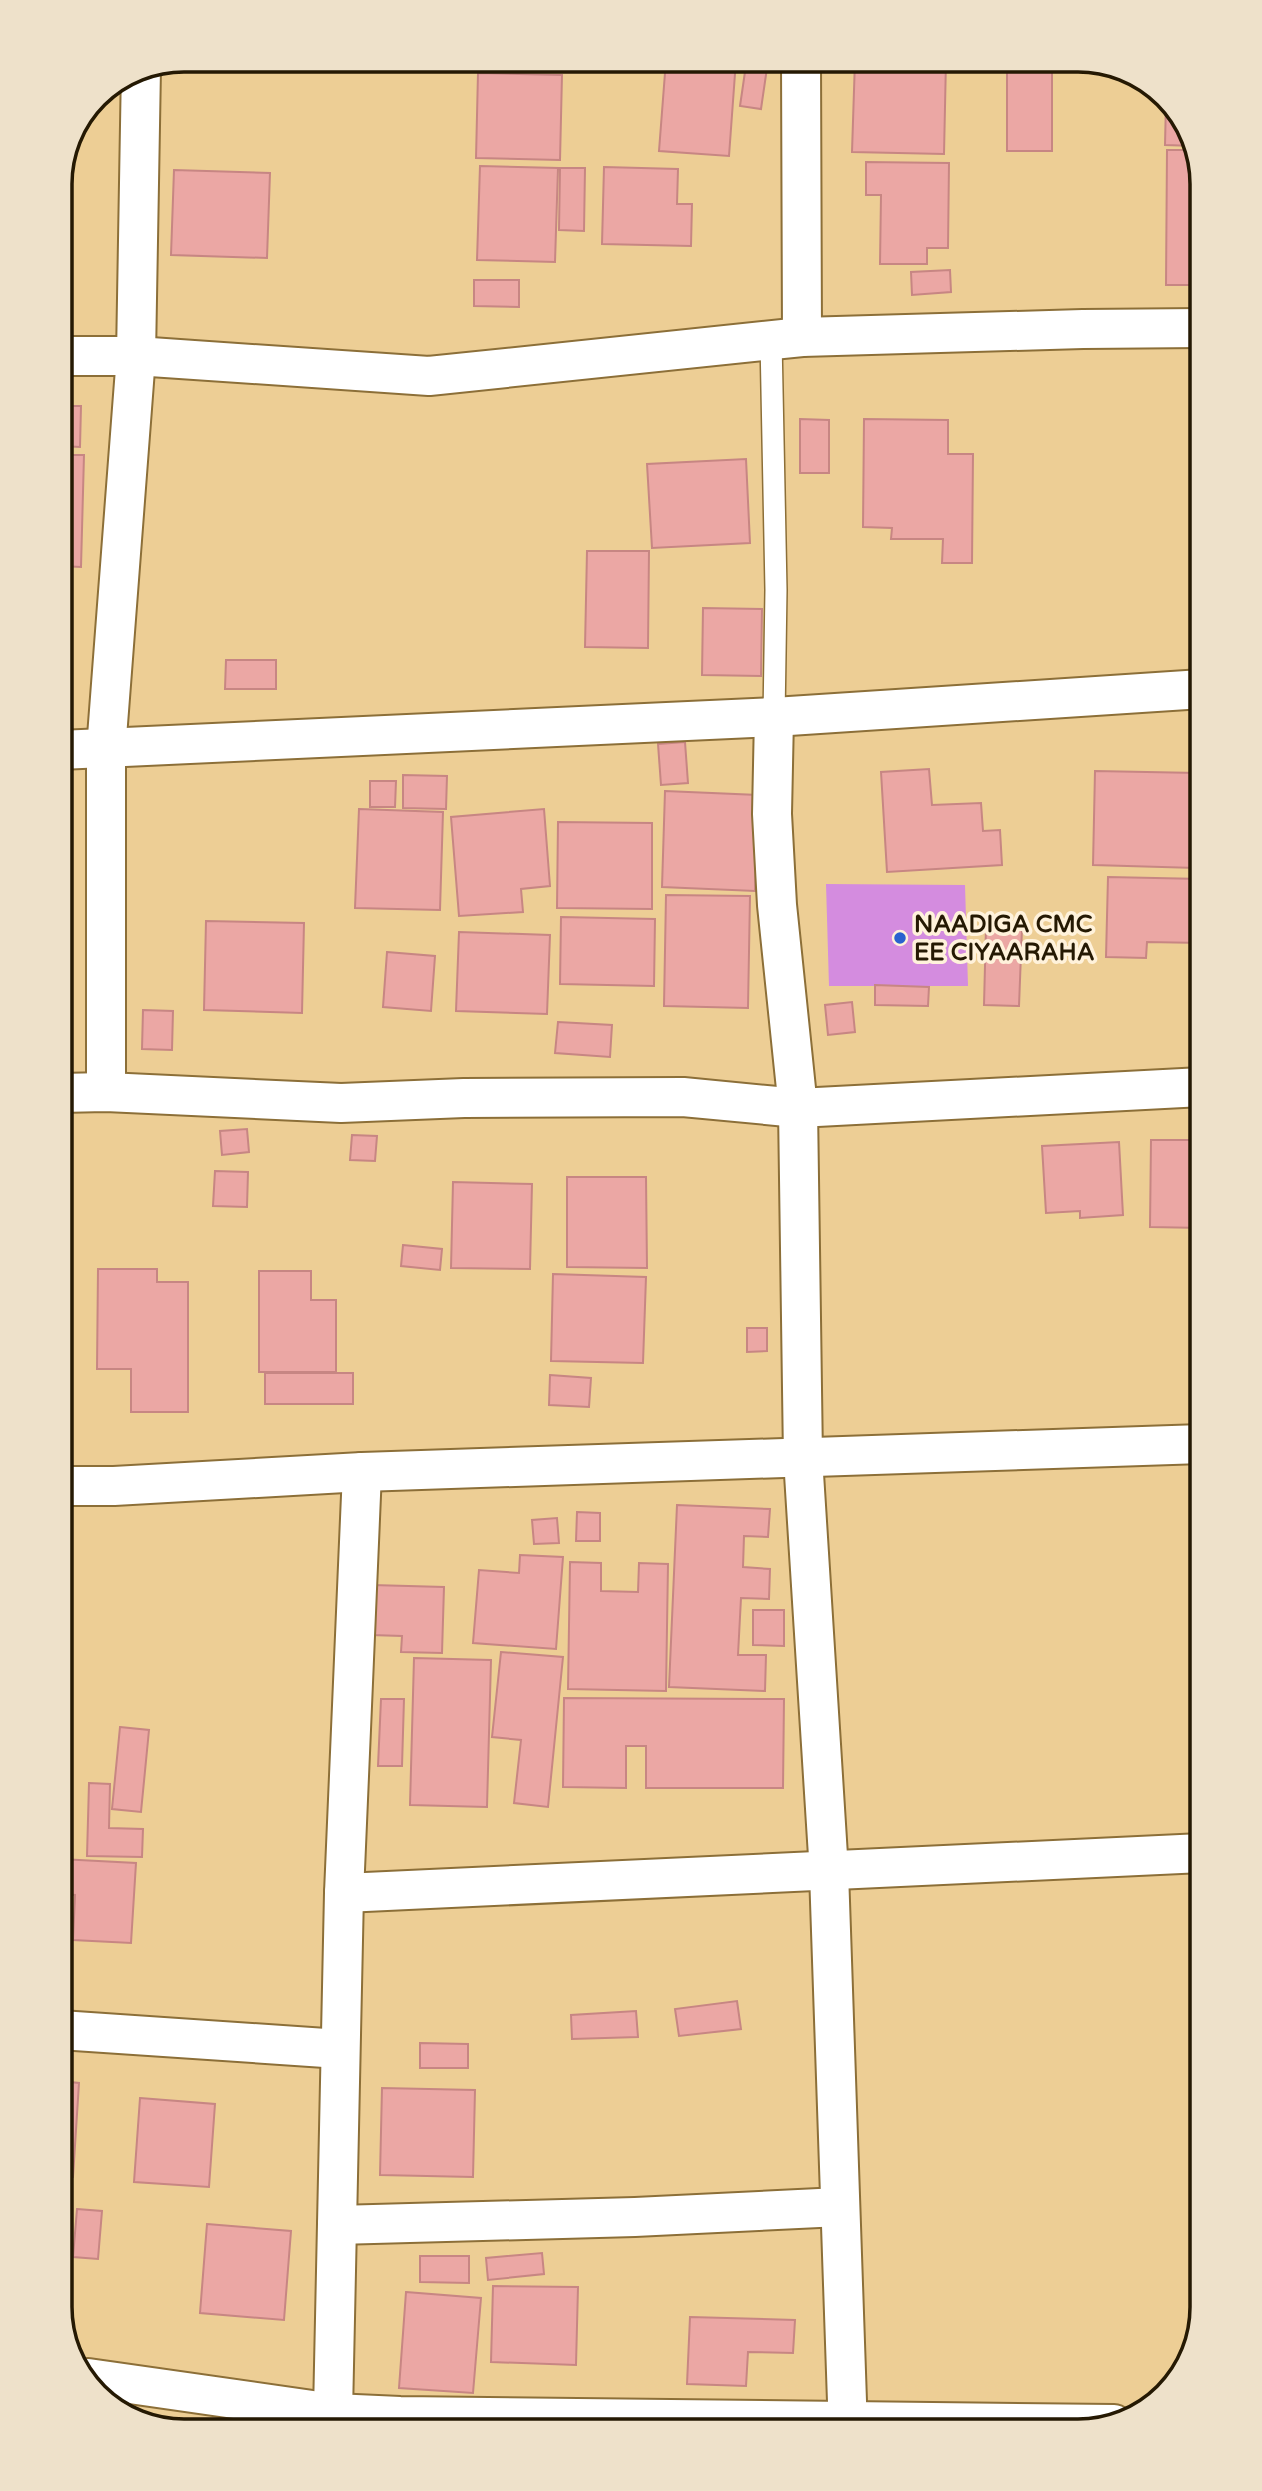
<svg xmlns="http://www.w3.org/2000/svg" width="1262" height="2491" font-family="'Varela Round',sans-serif">
<rect width="100%" height="100%" fill="#edce95"/>
<path fill="#d48cdf" d="M826,884L965,885L968,986H829Z"/>
<g fill="#eba7a4" stroke="#c78683" stroke-width="2">
<path d="M536,60H556V67L536,66Z"/>
<path d="M666,60H736L729,156L659,151Z"/>
<path d="M855,60H946L944,154L852,152Z"/>
<rect x="1007" y="60" width="45" height="91"/>
<path d="M746,65L767,68L761,109L740,106Z"/>
<path d="M478,73L562,75L560,160L476,158Z"/>
<path d="M1166,101L1193,136L1195,146L1165,145Z"/>
<path d="M1167,150H1196L1202,184V285H1166Z"/>
<path d="M866,162L949,163L948,248H927V264H880L881,195H866Z"/>
<path d="M480,166L558,168L555,262L477,260Z"/>
<path d="M604,167L678,169L677,204H692L691,246L602,244Z"/>
<path d="M560,168H585L584,231L559,230Z"/>
<path d="M174,170L270,173L267,258L171,255Z"/>
<path d="M950,270L951,292L912,295L911,272Z"/>
<path d="M474,280H519V307L474,306Z"/>
<path d="M60,406H81L80,447L60,446Z"/>
<path d="M800,419L829,420V473H800Z"/>
<path d="M864,419L948,420V454H973L972,563H942L943,539H891L892,528L863,527Z"/>
<path d="M60,455H84L81,567L60,566Z"/>
<path d="M746,459L750,543L652,548L647,464Z"/>
<path d="M587,551H649L648,648L585,647Z"/>
<path d="M703,608L762,609L761,676L702,675Z"/>
<path d="M226,660H276V689H225Z"/>
<path d="M685,742L688,783L661,785L658,744Z"/>
<path d="M929,769L932,805L981,803L983,831L1000,830L1002,865L887,872L881,772Z"/>
<path d="M1095,771L1198,773L1196,868L1093,865Z"/>
<path d="M403,775L447,776L446,809L403,808Z"/>
<path d="M370,781H396L395,807H370Z"/>
<path d="M665,791L758,795L755,891L662,887Z"/>
<path d="M359,809L443,812L440,910L355,908Z"/>
<path d="M544,809L550,886L521,889L523,912L459,916L451,817Z"/>
<path d="M558,822L652,823V909L557,908Z"/>
<path d="M1108,877L1202,879V943L1147,942L1146,958L1106,957Z"/>
<path d="M666,895L750,896L748,1008L664,1006Z"/>
<path d="M561,917L655,919L654,986L560,984Z"/>
<path d="M206,921L304,923L302,1013L204,1010Z"/>
<path d="M986,927L1022,928L1019,1006L984,1005Z"/>
<path d="M459,932L550,935L547,1014L456,1011Z"/>
<path d="M387,952L435,956L431,1011L383,1007Z"/>
<path d="M1193,976L1202,977V996H1193Z"/>
<path d="M875,985L929,987L928,1006L875,1005Z"/>
<path d="M852,1002L855,1032L828,1035L825,1005Z"/>
<path d="M143,1010L173,1011L172,1050L142,1049Z"/>
<path d="M558,1022L612,1025L610,1057L555,1053Z"/>
<path d="M247,1129L249,1152L222,1155L220,1131Z"/>
<path d="M352,1135L377,1136L375,1161L350,1160Z"/>
<path d="M1151,1140H1202V1228L1150,1227Z"/>
<path d="M1119,1142L1123,1215L1080,1218V1211L1046,1213L1042,1146Z"/>
<path d="M215,1171L248,1172L247,1207L213,1206Z"/>
<path d="M567,1177H646L647,1268L567,1267Z"/>
<path d="M453,1182L532,1184L530,1269L451,1268Z"/>
<path d="M403,1245L442,1249L440,1270L401,1266Z"/>
<path d="M98,1269H157V1282H188V1412H131V1369H97Z"/>
<path d="M259,1271H311V1300H336V1372H259Z"/>
<path d="M553,1274L646,1277L643,1363L551,1361Z"/>
<path d="M747,1328H767V1351L747,1352Z"/>
<rect x="265" y="1373" width="88" height="31"/>
<path d="M550,1375L591,1378L589,1407L549,1405Z"/>
<path d="M677,1505L770,1509L768,1537L744,1536L743,1567L770,1569L769,1599L741,1598L738,1655H766L765,1691L669,1687Z"/>
<path d="M577,1512L600,1513V1541H576Z"/>
<path d="M557,1518L559,1543L534,1544L532,1520Z"/>
<path d="M520,1555L563,1557L556,1649L473,1643L479,1570L519,1573Z"/>
<path d="M570,1562L601,1563V1591L638,1592L639,1563L668,1564L666,1691L568,1689Z"/>
<path d="M372,1585L444,1587L442,1653L401,1652L402,1636L371,1635Z"/>
<path d="M753,1610H784V1646L753,1645Z"/>
<path d="M501,1652L563,1657L548,1807L514,1803L521,1740L492,1737Z"/>
<path d="M414,1658L491,1660L487,1807L410,1805Z"/>
<path d="M564,1698L784,1699L783,1788H646V1746H626V1788L563,1787Z"/>
<path d="M381,1699H404L402,1766H378Z"/>
<path d="M120,1727L149,1730L141,1812L112,1809Z"/>
<path d="M89,1783L110,1784L109,1828L143,1829L142,1857L87,1856Z"/>
<path d="M60,1859L136,1863L131,1943L73,1940L75,1895L60,1894Z"/>
<path d="M737,2001L741,2029L679,2036L675,2009Z"/>
<path d="M636,2011L638,2037L572,2039L571,2015Z"/>
<path d="M420,2043L468,2044V2068H420Z"/>
<path d="M60,2081L79,2083L73,2177L60,2176Z"/>
<path d="M382,2088L475,2090L473,2177L380,2175Z"/>
<path d="M140,2098L215,2104L209,2187L134,2182Z"/>
<path d="M60,2202L71,2203L66,2275H60Z"/>
<path d="M77,2209L102,2211L98,2259L73,2257Z"/>
<path d="M207,2224L291,2231L284,2320L200,2313Z"/>
<path d="M1202,2251V2298L1198,2252Z"/>
<path d="M542,2253L544,2274L488,2280L486,2258Z"/>
<path d="M420,2256H469V2283L420,2282Z"/>
<path d="M493,2286L578,2287L576,2365L491,2362Z"/>
<path d="M406,2292L481,2298L473,2393L399,2388Z"/>
<path d="M690,2317L795,2320L793,2353L748,2352L746,2386L687,2384Z"/>
</g>
<g fill="none" stroke-linecap="round" stroke-linejoin="round">
<defs>
<path id="lane" d="M771,340L776,590L774,717"/>
<g id="street">
<path d="M801,60L802,337"/>
<path d="M60,356H136L429,376L802,337L1083,329L1202,328"/>
<path d="M774,717L772,814L777,905L798,1108L803,1458L829,1872L848,2431"/>
<path d="M60,750L774,717L1202,689"/>
<path d="M106,1092V750L136,356L141,68"/>
<path d="M60,1093L106,1092L341,1103L464,1098L683,1097L798,1108L1202,1087"/>
<path d="M60,1486H114L362,1472L1202,1444"/>
<path d="M344,1893L1202,1853"/>
<path d="M60,2030L340,2049"/>
<path d="M337,2225L635,2217L840,2207"/>
<path d="M88,2378L333,2413L400,2416L1114,2424"/>
<path d="M333,2413L344,1893L362,1472"/>
</g>
</defs>
<use href="#lane" stroke="#8c6f38" stroke-width="24"/>
<use href="#street" stroke="#8c6f38" stroke-width="42"/>
<use href="#lane" stroke="#fff" stroke-width="21"/>
<use href="#street" stroke="#fff" stroke-width="38"/>
</g>
<circle fill="#2a62cf" stroke="#fff2db" stroke-width="2.5" cx="900" cy="938" r="7"/>
<g text-anchor="middle" dominant-baseline="central" stroke-width="7" stroke-linejoin="round" paint-order="stroke">
<g font-size="24" font-weight="bold" fill="#251903" stroke="#fff2db" text-anchor="start">
<text x="914" y="924">NAADIGA CMC<tspan x="914" dy="28">EE CIYAARAHA</tspan></text>
</g>
</g>
<path d="M0 0H1262V2491H0ZM184 72H1078A112 112 0 0 1 1190 184V2307A112 112 0 0 1 1078 2419H184A112 112 0 0 1 72 2307V184A112 112 0 0 1 184 72Z" fill="#eee1ca" fill-rule="evenodd"/>
<path fill="none" stroke="#251903" stroke-width="3.5" d="M184 72H1078A112 112 0 0 1 1190 184V2307A112 112 0 0 1 1078 2419H184A112 112 0 0 1 72 2307V184A112 112 0 0 1 184 72Z"/>
</svg>
